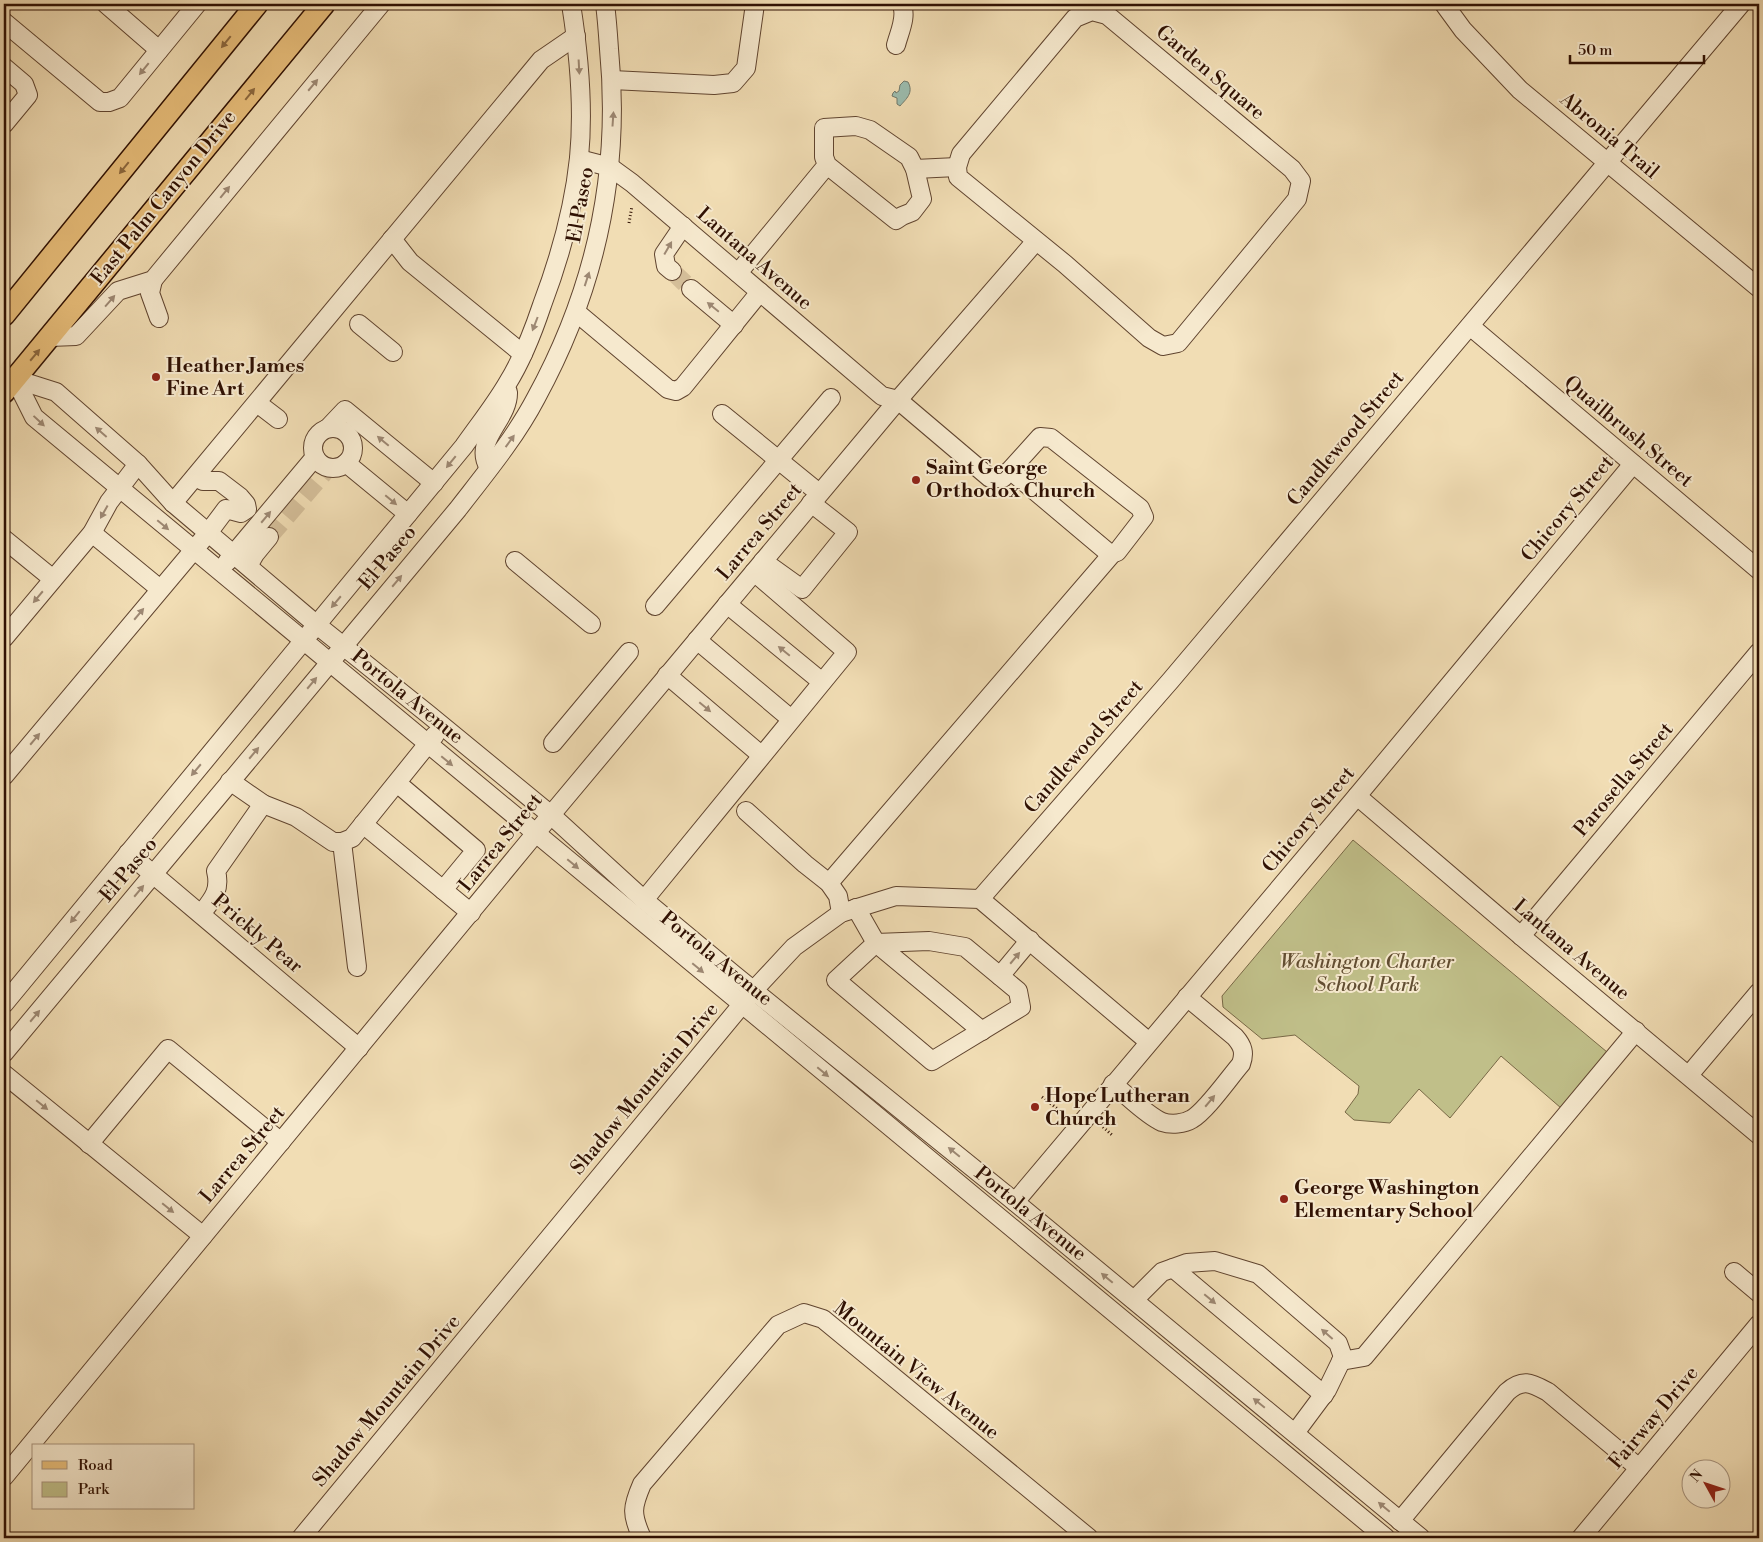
<svg xmlns="http://www.w3.org/2000/svg" width="1763" height="1542" font-family="'Libre Bodoni',serif">
<rect width="100%" height="100%" fill="#f1ddb4"/>
<filter id="stains"><feTurbulence type="fractalNoise" baseFrequency=".004" numOctaves="4"/><feColorMatrix values="0 0 0 0 .2 0 0 0 0 .09 0 0 0 0 .02 0 0 0 .5 -.17"/></filter>
<radialGradient id="worn" r=".72"><stop offset=".6" stop-color="#630" stop-opacity="0"/><stop offset="1" stop-color="#630" stop-opacity=".3"/></radialGradient>
<path fill="#c0bf89" stroke="#786846" d="M1353,840L1607,1052L1561,1108L1501,1056L1450,1118L1419,1089L1390,1123L1354,1120L1345,1112L1358,1094L1359,1086L1295,1035L1262,1039L1223,1007L1222,996Z"/>
<path fill="#9bbcae" stroke="#70786a" d="M904,81L908,82C914,93 906,99 900,106L897,104V98L892,96L893,93L895,91L896,93L899,91L900,85Z"/>
<g fill="none" stroke-linecap="round" stroke-linejoin="round">
<g stroke="#d4be99" stroke-width="18" stroke-dasharray="18 9" stroke-linecap="butt">
<path d="M672,271L691,289"/>
<path d="M269,537L325,472"/>
</g>
<defs>
<g id="minor">
<path d="M106,4L159,50"/>
<path d="M1444,4L1463,30L1520,90L1759,288"/>
<path d="M1092,11L1107,15L1292,169L1301,181L1297,199L1178,343L1163,346L1149,338L1065,264L958,177L957,167L961,154L1075,18Z"/>
<path d="M4,22L100,102H109L120,98L197,4"/>
<path d="M896,45C899,33 908,15 901,4"/>
<path d="M4,67L24,84L28,95L4,124"/>
<path d="M612,80L714,85L733,83L746,68L755,4"/>
<path d="M579,159L610,167L632,183L882,396L898,400L990,478H1003L1040,437L1051,438L1140,508L1144,517L1117,552L1110,554L1010,470"/>
<path d="M915,169L957,167"/>
<path d="M392,239L410,262L523,354"/>
<path d="M672,271L666,266L664,254L683,226"/>
<path d="M738,273L827,165L824,157V128L856,126L870,130L909,157L915,169L922,199L912,212L902,216L896,220L827,165"/>
<path d="M153,280L150,293L159,318"/>
<path d="M691,289L734,325"/>
<path d="M576,312L668,389L676,391L683,387L760,292"/>
<path d="M359,324L393,352"/>
<path d="M1470,326L1759,570"/>
<path d="M50,337L76,336L118,291L153,280L381,4"/>
<path d="M15,379L56,392L138,464L173,503L317,625L428,714L551,815L644,900L733,974L1015,1202L1421,1538"/>
<path d="M15,379L34,417L1386,1538"/>
<path d="M257,403L278,419"/>
<path d="M722,414L819,493"/>
<circle cx="333" cy="448" r="20"/>
<path d="M328,428L345,410L434,483"/>
<path d="M346,463L408,514"/>
<path d="M489,468C472,440 509,420 508,392"/>
<path d="M173,503L541,60L576,36"/>
<path d="M92,533L160,589"/>
<path d="M4,539L53,579"/>
<path d="M515,561L591,624"/>
<path d="M763,561L802,589L848,532L811,503"/>
<path d="M227,562L315,457"/>
<path d="M248,566L255,554L269,537"/>
<path d="M727,604L822,682"/>
<path d="M655,606L831,398"/>
<path d="M4,638L92,533L109,502L138,464"/>
<path d="M697,640L791,719"/>
<path d="M667,675L761,755"/>
<path d="M553,743L629,652"/>
<path d="M4,776L208,533L226,509L241,513L247,509L246,504L240,497L219,481H203L195,477"/>
<path d="M230,781L263,804L296,817L333,842H342L352,838L435,735"/>
<path d="M397,783L476,850L443,890"/>
<path d="M1357,796L1521,936L1759,1135"/>
<path d="M746,811L805,864L829,883L838,896L841,913"/>
<path d="M363,824L471,913"/>
<path d="M342,842L357,967"/>
<path d="M128,853L359,1048"/>
<path d="M829,883L1112,554"/>
<path d="M980,899L1171,680L1741,4"/>
<path d="M644,900L847,652L754,572"/>
<path d="M856,908L876,943L982,1031"/>
<path d="M201,914C212,900 221,891 216,871L263,804"/>
<path d="M1521,936L1759,652"/>
<path d="M929,941L965,947L1018,991L1021,1007L932,1061L836,980L876,943Z"/>
<path d="M1000,976L1030,940"/>
<path d="M4,1004L464,446C478,426 494,406 507,384C522,360 533,332 542,305C559,260 574,206 579,158C584,107 579,54 571,4"/>
<path d="M4,1053L458,509C485,474 515,438 536,398C595,290 621,172 609,49C608,34 607,19 605,4"/>
<path d="M4,1074L203,1236"/>
<path d="M1689,1075L1759,992"/>
<path d="M1113,1084C1127,1095 1146,1115 1162,1122C1171,1125 1184,1124 1192,1119C1206,1111 1229,1078 1241,1064C1245,1053 1243,1046 1235,1037L1187,997"/>
<path d="M89,1144L168,1049L281,1142"/>
<path d="M1015,1202L1357,796L1633,464"/>
<path d="M1173,1268L1324,1395"/>
<path d="M1734,1272L1759,1293"/>
<path d="M1134,1300L1162,1272L1187,1263L1215,1261L1258,1274L1338,1343L1343,1357L1327,1390L1295,1433"/>
<path d="M1341,1361L1364,1357L1636,1031"/>
<path d="M4,1477L535,834L898,400L1036,241"/>
<path d="M1400,1521L1507,1392C1523,1378 1531,1383 1548,1392L1639,1468"/>
<path d="M301,1538L754,990L794,947L841,913L896,896L980,899L1149,1042"/>
<path d="M642,1538C631,1514 632,1507 642,1484L778,1325L804,1313L823,1319L1089,1538"/>
<path d="M1581,1538L1759,1324"/>
</g>
<g id="major">
<path d="M4,315L257,4"/>
<path d="M4,392L324,4"/>
</g>
</defs>
<use href="#minor" stroke="#60442f" stroke-width="20"/>
<use href="#major" stroke="#301103" stroke-width="24"/>
<g stroke="#301103" stroke-width="3" stroke-dasharray="1 2.5" stroke-linecap="butt">
<path d="M629,223L632,206"/>
<path d="M1042,1097L1063,1113"/>
<path d="M1103,1127L1112,1135"/>
</g>
<use href="#minor" stroke="#f6e9ce" stroke-width="18"/>
<use href="#major" stroke="#e8be7a" stroke-width="21"/>
</g>
<defs><path id="oneway-solid" d="M-6-.8H1V-3.2L6.5 0L1 3.2V.8H-6Z" transform="scale(1.25)"/></defs>
<g fill="#8c683e">
<use href="#oneway-solid" transform="translate(226 42) rotate(129)"/>
<use href="#oneway-solid" transform="translate(250 94) rotate(-51)"/>
<use href="#oneway-solid" transform="translate(124 168) rotate(129)"/>
<use href="#oneway-solid" transform="translate(35 355) rotate(-50)"/>
</g>
<g fill="#9d8873">
<use href="#oneway-solid" transform="translate(579 67) rotate(87)"/>
<use href="#oneway-solid" transform="translate(144 69) rotate(129)"/>
<use href="#oneway-solid" transform="translate(313 85) rotate(-50)"/>
<use href="#oneway-solid" transform="translate(613 119) rotate(-86)"/>
<use href="#oneway-solid" transform="translate(225 192) rotate(-51)"/>
<use href="#oneway-solid" transform="translate(668 248) rotate(-60)"/>
<use href="#oneway-solid" transform="translate(587 279) rotate(-72)"/>
<use href="#oneway-solid" transform="translate(110 301) rotate(-49)"/>
<use href="#oneway-solid" transform="translate(713 307) rotate(-141)"/>
<use href="#oneway-solid" transform="translate(535 324) rotate(111)"/>
<use href="#oneway-solid" transform="translate(39 421) rotate(43)"/>
<use href="#oneway-solid" transform="translate(101 432) rotate(-139)"/>
<use href="#oneway-solid" transform="translate(383 441) rotate(-140)"/>
<use href="#oneway-solid" transform="translate(510 441) rotate(-54)"/>
<use href="#oneway-solid" transform="translate(451 462) rotate(129)"/>
<use href="#oneway-solid" transform="translate(391 500) rotate(40)"/>
<use href="#oneway-solid" transform="translate(104 512) rotate(119)"/>
<use href="#oneway-solid" transform="translate(266 517) rotate(-50)"/>
<use href="#oneway-solid" transform="translate(163 525) rotate(40)"/>
<use href="#oneway-solid" transform="translate(397 581) rotate(-50)"/>
<use href="#oneway-solid" transform="translate(38 597) rotate(130)"/>
<use href="#oneway-solid" transform="translate(336 602) rotate(130)"/>
<use href="#oneway-solid" transform="translate(139 614) rotate(-50)"/>
<use href="#oneway-solid" transform="translate(784 651) rotate(-141)"/>
<use href="#oneway-solid" transform="translate(312 683) rotate(-50)"/>
<use href="#oneway-solid" transform="translate(705 707) rotate(40)"/>
<use href="#oneway-solid" transform="translate(35 739) rotate(-50)"/>
<use href="#oneway-solid" transform="translate(254 753) rotate(-50)"/>
<use href="#oneway-solid" transform="translate(447 761) rotate(40)"/>
<use href="#oneway-solid" transform="translate(196 770) rotate(130)"/>
<use href="#oneway-solid" transform="translate(573 864) rotate(40)"/>
<use href="#oneway-solid" transform="translate(139 891) rotate(-50)"/>
<use href="#oneway-solid" transform="translate(75 917) rotate(129)"/>
<use href="#oneway-solid" transform="translate(1015 958) rotate(-50)"/>
<use href="#oneway-solid" transform="translate(698 968) rotate(40)"/>
<use href="#oneway-solid" transform="translate(35 1016) rotate(-50)"/>
<use href="#oneway-solid" transform="translate(823 1072) rotate(40)"/>
<use href="#oneway-solid" transform="translate(1210 1101) rotate(-50)"/>
<use href="#oneway-solid" transform="translate(42 1105) rotate(39)"/>
<use href="#oneway-solid" transform="translate(954 1152) rotate(-141)"/>
<use href="#oneway-solid" transform="translate(168 1208) rotate(39)"/>
<use href="#oneway-solid" transform="translate(1107 1278) rotate(-140)"/>
<use href="#oneway-solid" transform="translate(1210 1299) rotate(40)"/>
<use href="#oneway-solid" transform="translate(1327 1334) rotate(-139)"/>
<use href="#oneway-solid" transform="translate(1259 1403) rotate(-141)"/>
<use href="#oneway-solid" transform="translate(1384 1507) rotate(-140)"/>
</g>
<g fill="#8f2418" stroke="#f6e9ce" stroke-width="2">
<circle cx="156" cy="377" r="5"/>
<circle cx="916" cy="480" r="5"/>
<circle cx="1035" cy="1107" r="5"/>
<circle cx="1284" cy="1199" r="5"/>
</g>
<g text-anchor="middle" dominant-baseline="central" stroke-width="4" stroke-linejoin="round" paint-order="stroke">
<g font-size="20" fill="#301103" stroke="#f6e9ce">
<text transform="translate(1210 73) rotate(40)">Garden Square</text>
<text transform="translate(1609 136) rotate(40)">Abronia Trail</text>
<text transform="translate(164 198) rotate(-51)">East Palm Canyon Drive</text>
<text transform="translate(581 205) rotate(-80)">El Paseo</text>
<text transform="translate(754 259) rotate(41)">Lantana Avenue</text>
<text transform="translate(1628 432) rotate(40)">Quailbrush Street</text>
<text transform="translate(1346 439) rotate(-50)">Candlewood Street</text>
<text transform="translate(1568 509) rotate(-50)">Chicory Street</text>
<text transform="translate(760 532) rotate(-50)">Larrea Street</text>
<text transform="translate(388 558) rotate(-50)">El Paseo</text>
<text transform="translate(407 697) rotate(39)">Portola Avenue</text>
<text transform="translate(1084 747) rotate(-49)">Candlewood Street</text>
<text transform="translate(1624 780) rotate(-50)">Parosella Street</text>
<text transform="translate(1309 820) rotate(-50)">Chicory Street</text>
<text transform="translate(501 843) rotate(-51)">Larrea Street</text>
<text transform="translate(129 870) rotate(-50)">El Paseo</text>
<text transform="translate(257 934) rotate(40)">Prickly Pear</text>
<text transform="translate(1571 950) rotate(40)">Lantana Avenue</text>
<text transform="translate(716 959) rotate(39)">Portola Avenue</text>
<text transform="translate(645 1089) rotate(-50)">Shadow Mountain Drive</text>
<text transform="translate(243 1155) rotate(-50)">Larrea Street</text>
<text transform="translate(1030 1214) rotate(39)">Portola Avenue</text>
<text transform="translate(916 1371) rotate(39)">Mountain View Avenue</text>
<text transform="translate(387 1401) rotate(-50)">Shadow Mountain Drive</text>
<text transform="translate(1654 1418) rotate(-50)">Fairway Drive</text>
</g>
<g font-size="20" font-weight="bold" fill="#301103" stroke="#f6e9ce" text-anchor="start">
<text x="166" y="366">Heather James<tspan x="166" dy="23">Fine Art</tspan></text>
<text x="926" y="468">Saint George<tspan x="926" dy="23">Orthodox Church</tspan></text>
<text x="1045" y="1096">Hope Lutheran<tspan x="1045" dy="23">Church</tspan></text>
<text x="1294" y="1188">George Washington<tspan x="1294" dy="23">Elementary School</tspan></text>
</g>
<g font-size="20" font-style="italic" fill="#624e32" stroke="#f6e9ce">
<text x="1367" y="962">Washington Charter<tspan x="1367" dy="23">School Park</tspan></text>
</g>
</g>
<rect width="1763" height="1542" fill="none" stroke="#f1ddb4" stroke-width="20"/>
<rect x="5" y="5" width="1753" height="1532" fill="none" stroke="#301103" stroke-width="2.5"/>
<rect x="10" y="10" width="1743" height="1522" fill="none" stroke="#301103"/>
<rect x="32" y="1444" width="162" height="65" fill="#f6e9ce" stroke="#a7937d"/>
<rect x="42" y="1461" width="25" height="8" fill="#e8be7a" stroke="#a7937d"/>
<text x="78" y="1470" font-size="15" fill="#301103">Road</text>
<rect x="42" y="1482" width="25" height="15" fill="#c0bf89" stroke="#a7937d"/>
<text x="78" y="1494" font-size="15" fill="#301103">Park</text>
<g transform="translate(1706 1484) rotate(310)"><circle r="24" fill="#f6e9ce" stroke="#a7937d"/>
<path d="M0-4L9 19L0 12L-9 19Z" fill="#8f2418"/>
<text y="-8" font-size="14" font-weight="bold" text-anchor="middle" fill="#301103">N</text>
</g>
<path d="M1570 55v8h134v-8" fill="none" stroke="#301103" stroke-width="2.5"/>
<text x="1578" y="55" font-size="15" fill="#301103" stroke="#f6e9ce" stroke-width="4" paint-order="stroke">50 m</text>
<rect width="100%" height="100%" filter="url(#stains)"/>
<rect width="100%" height="100%" fill="url(#worn)"/>
</svg>
